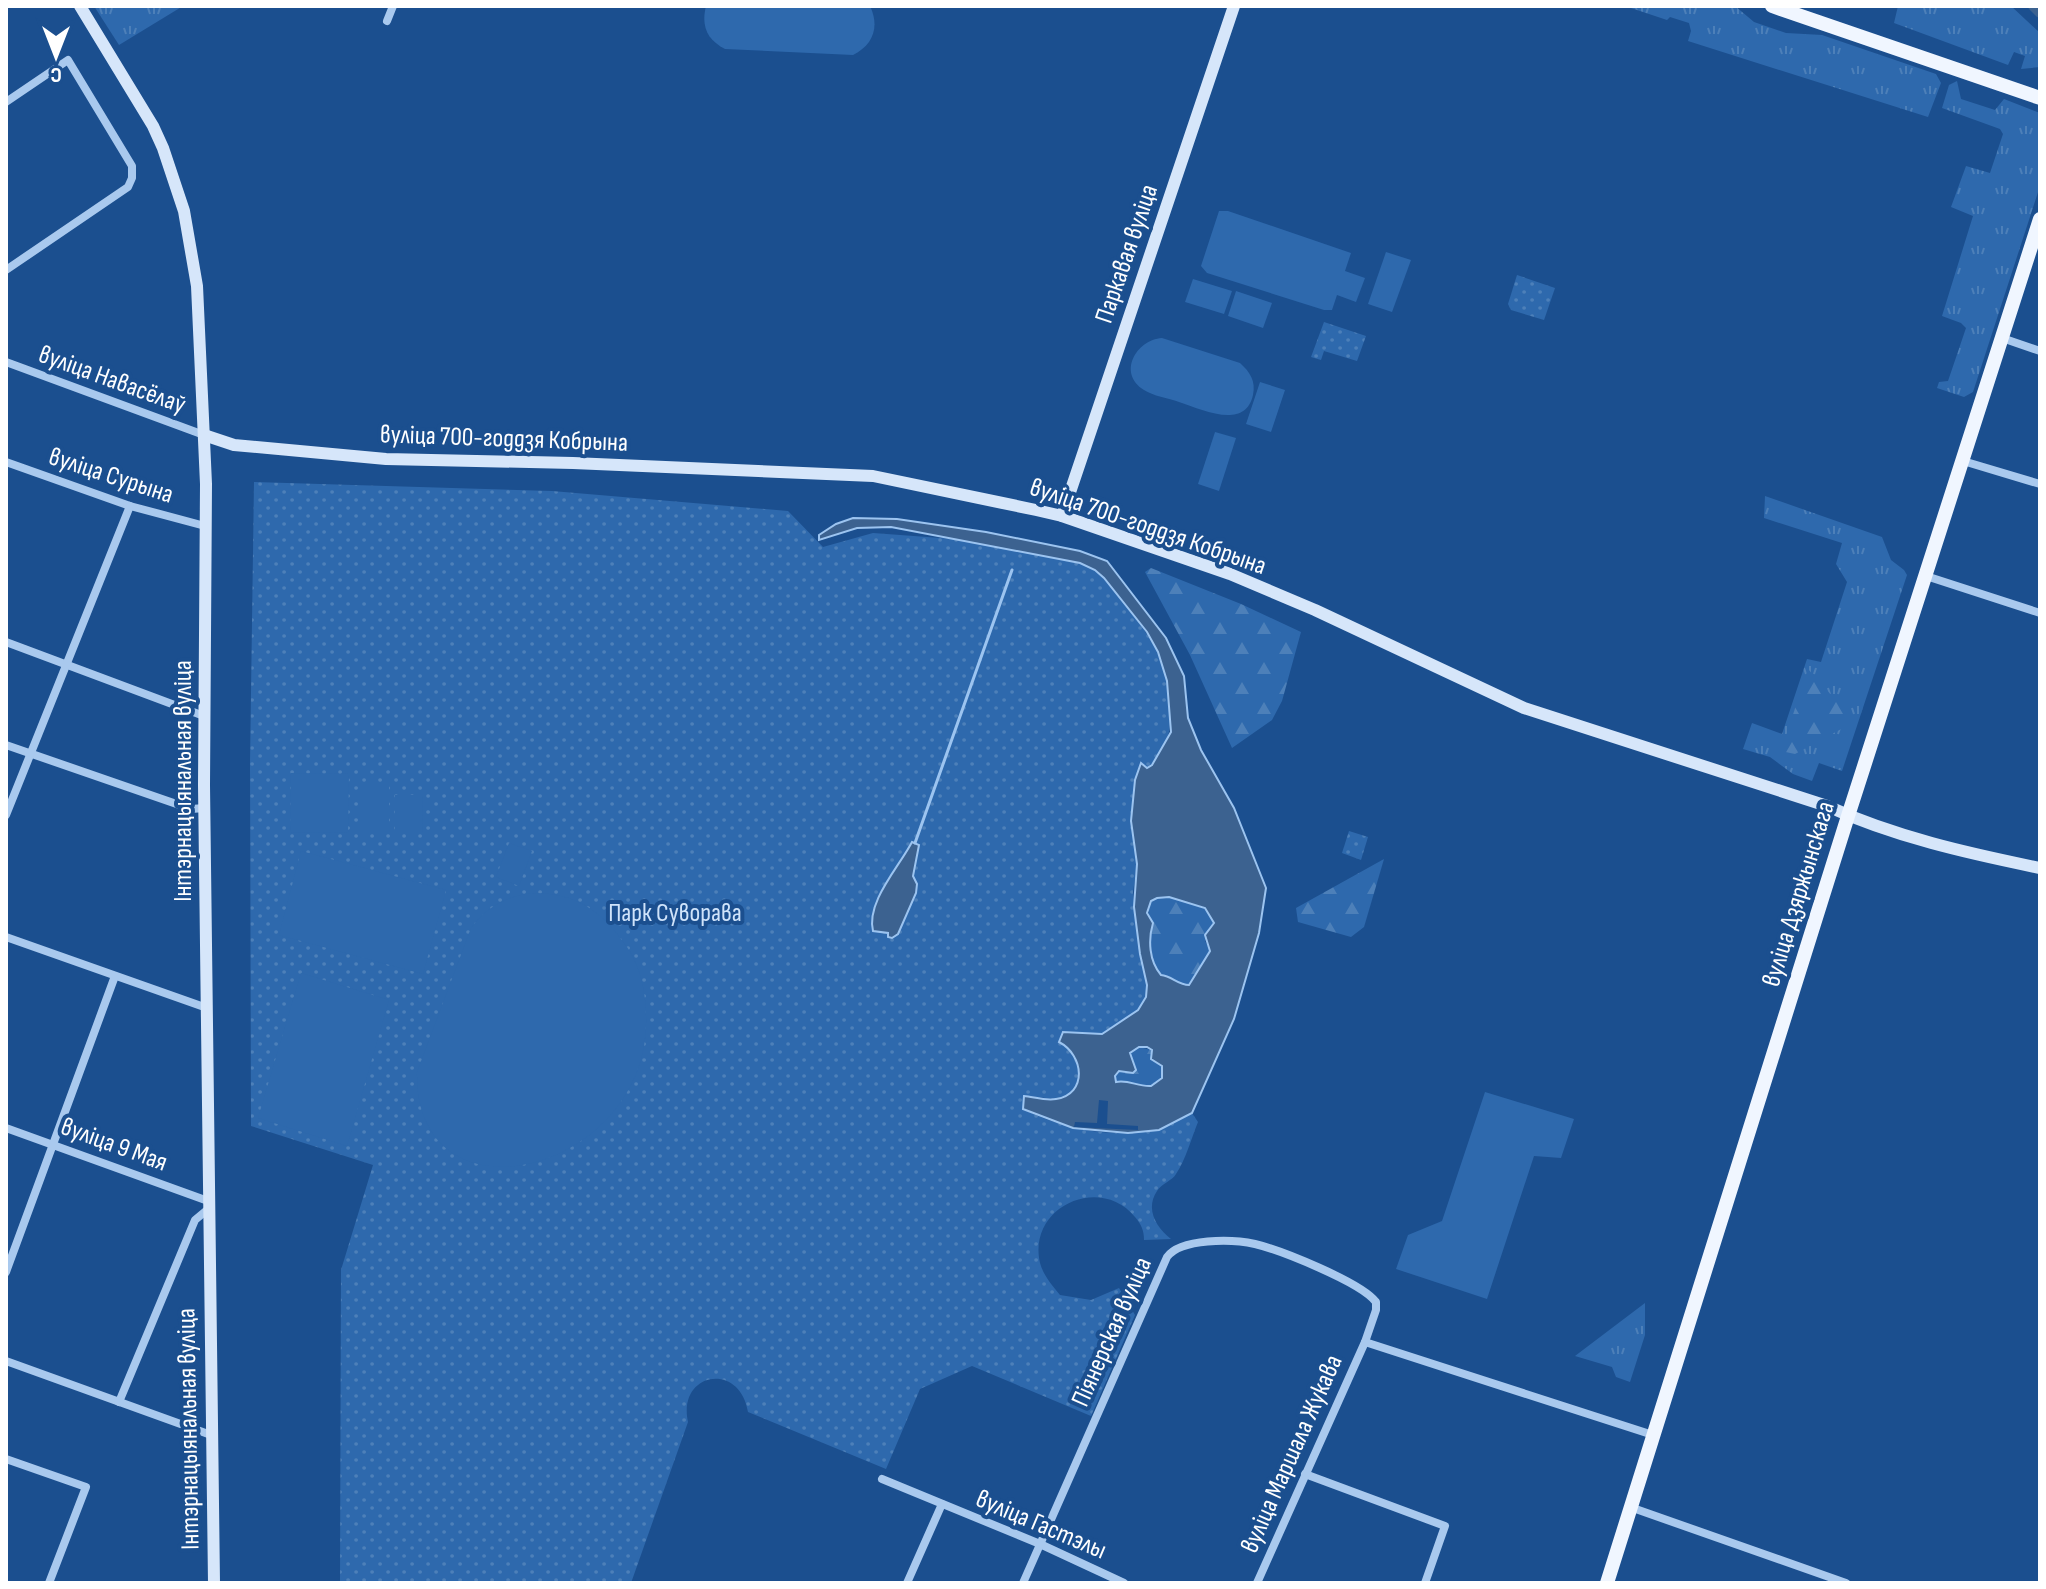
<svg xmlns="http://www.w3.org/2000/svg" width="2046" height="1589" font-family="'Sofia Sans Condensed',sans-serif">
<defs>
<pattern id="grass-tufts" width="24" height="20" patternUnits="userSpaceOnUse" patternTransform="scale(2)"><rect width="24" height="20" fill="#2e69ad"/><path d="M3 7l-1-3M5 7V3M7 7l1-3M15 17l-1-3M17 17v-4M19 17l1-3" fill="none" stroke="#4d80b9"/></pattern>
<pattern id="forest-firs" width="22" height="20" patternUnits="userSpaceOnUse" patternTransform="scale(2)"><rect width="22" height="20" fill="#2e69ad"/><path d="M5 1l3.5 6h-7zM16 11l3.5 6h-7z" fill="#4d80b9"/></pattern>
<pattern id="park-dots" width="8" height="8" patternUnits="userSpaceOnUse" patternTransform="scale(2)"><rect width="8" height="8" fill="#2e69ad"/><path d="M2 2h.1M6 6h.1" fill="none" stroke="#4d80b9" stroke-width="1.8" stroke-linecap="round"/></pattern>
</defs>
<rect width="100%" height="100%" fill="#1b4f8f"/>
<g fill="url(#grass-tufts)">
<path d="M94,6H183L119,45Z"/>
<path d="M1625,6H1735L1754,22L1786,33L1822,35L1936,74L1941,83L1928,117L1688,41L1691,31L1689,23L1670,17L1667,20Z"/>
<path d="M1898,6H2011L2040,33V67L2021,69L2025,56L2014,52L2008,65L1894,23Z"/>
<path d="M1957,81L1961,99L1995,110L2004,99L2040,113V186L1973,392L1964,397L1937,388L1939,382L1948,381L1966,328L1961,323L1942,316L1973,216L1951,207L1966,166L1990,173L2003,134L2000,129L1942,108L1949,85Z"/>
<path d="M1765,496L1882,537L1891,560L1904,570L1907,575L1842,771L1819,763L1812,781L1793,774L1770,757L1743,749L1752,723L1782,734L1807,659L1821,662L1847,582L1836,564L1842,543L1764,518Z"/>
<path d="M1645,1303V1335L1630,1382L1616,1377L1612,1367L1575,1356Z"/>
</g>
<g fill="url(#forest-firs)">
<path d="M1151,568L1241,604L1301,632L1282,701L1272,720L1232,748L1190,655L1145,572Z"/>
<path d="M1808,669L1849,715L1845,727L1795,754L1781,751Z"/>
<path d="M1384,859L1364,927L1351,937L1298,922L1296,908Z"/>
<path d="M1169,897L1205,908L1214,923L1205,941L1210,950L1189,985C1178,985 1172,976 1161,975C1148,960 1145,920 1151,901L1157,898Z"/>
<path d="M1139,1047L1151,1050L1156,1061L1162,1066V1078L1151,1087L1133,1085L1130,1082L1116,1083L1115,1076L1119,1070L1125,1072L1134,1062L1130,1053Z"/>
</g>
<g fill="url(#park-dots)">
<path d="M1517,275L1555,288L1544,320L1511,310L1508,304Z"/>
<path d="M1324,322L1366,336L1357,361L1324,351L1321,360L1311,357Z"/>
<path d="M254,482L552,491L788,511L823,547L873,533L954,539L1080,563C1085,566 1092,568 1096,571C1109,580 1149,634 1156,649C1172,680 1182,747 1147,768L1142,763L1135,780L1131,821L1137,864L1133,892L1140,954L1147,985L1146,997L1138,1010L1102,1034L1063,1033C1068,1061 1090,1061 1072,1094L1057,1099L1025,1096L1023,1109C1075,1135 1141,1145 1192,1113L1198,1122C1191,1139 1186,1159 1176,1174C1172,1181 1162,1183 1157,1191C1145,1209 1156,1227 1171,1239L1144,1240C1144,1230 1141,1224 1135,1217C1100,1174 1027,1207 1040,1263C1043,1275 1052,1285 1060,1295L1091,1300L1119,1288L1135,1315L1091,1416L972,1366L920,1389L886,1469L748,1412C740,1361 677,1372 688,1422L631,1583H340L341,1270L373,1165L251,1126L250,764Z"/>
<path d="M1349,831L1368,837L1361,860L1342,853Z"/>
</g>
<g fill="#2e69ad">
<path d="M706,6H870C880,27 873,45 853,55L725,49C707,40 701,26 706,6Z"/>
<path d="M1219,211H1228L1351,253L1345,271L1365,278L1356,302L1337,295L1332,310H1324L1207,273L1201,266Z"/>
<path d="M1386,252L1411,260L1392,312L1368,304Z"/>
<path d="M1193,279L1232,291L1224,314L1185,302Z"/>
<path d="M1236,291L1272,303L1263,328L1228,316Z"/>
<path d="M1162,338L1240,363C1250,372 1256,381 1253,395C1245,431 1201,409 1179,402C1168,398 1153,396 1144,390C1117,373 1136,340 1162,338Z"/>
<path d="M1260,382L1285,390L1271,432L1246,424Z"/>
<path d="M1215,432L1236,438L1219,491L1198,484Z"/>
<path d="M291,773L349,774L348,833L290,832Z"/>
<rect x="362" y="786" width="27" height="47"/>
<path d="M395,795H423L422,833H395Z"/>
<path d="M509,843L532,851L519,886L496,877Z"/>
<path d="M301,851L446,890L423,974L279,935Z"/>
<path d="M531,893C577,893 601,910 627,947C640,965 646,993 646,1016C651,1173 414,1232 417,1072L471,928C486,907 506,897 531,893Z"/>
<path d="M301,973L389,1000L347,1146L258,1118Z"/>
<path d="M1485,1092L1574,1119L1561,1158L1534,1156L1487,1299L1396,1269L1408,1235L1442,1221Z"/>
</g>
<g fill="#3c6290" stroke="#9cc4f0" stroke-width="2" fill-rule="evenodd">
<path d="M853,518L897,519L986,532L1080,551L1107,561L1166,638L1184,676L1188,718L1201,750L1234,808L1266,888L1259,933L1234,1019L1192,1113L1159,1130L1128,1133L1073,1128L1023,1109L1024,1096C1034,1097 1046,1101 1056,1099C1088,1094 1084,1055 1059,1042L1063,1032L1102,1034L1138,1010L1146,997L1147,985L1140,954L1134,907L1137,864L1131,821L1135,780L1141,763L1147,768L1152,765L1171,732L1167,681L1158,652L1147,632L1104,578L1095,570L1080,563L891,527L857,528L819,540V535L836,524ZM1169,897L1205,908L1214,923L1205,935L1210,951L1189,985C1178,985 1172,976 1161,975C1149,961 1148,940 1153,923L1147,913L1151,901L1157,898ZM1139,1047H1147L1152,1050L1151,1059L1162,1066V1078L1151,1086C1138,1087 1128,1079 1116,1082L1115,1076L1119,1071L1133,1073L1136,1070L1130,1053Z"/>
<path d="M912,842L919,845L913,876L917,884L916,893L898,934L892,938L888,937V933L873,931C866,902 899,867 912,842Z"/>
</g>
<path fill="#1b4f8f" d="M1099,1100L1108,1101L1107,1124L1138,1126V1130L1074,1127L1075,1122L1097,1123Z"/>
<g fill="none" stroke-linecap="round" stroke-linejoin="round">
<path stroke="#9cc4f0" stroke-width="3" d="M915,843L1012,570"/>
<path stroke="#3c6290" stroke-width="10" d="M2033,6L2040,13"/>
<g stroke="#a9c9ee" stroke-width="8">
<path d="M387,21L393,6"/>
<path d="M6,102L68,60L132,166V178L128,187L6,270"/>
<path d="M2002,338L2040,351"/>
<path d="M6,362L204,435"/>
<path d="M1963,461L2040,484"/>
<path d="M6,462L130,506L205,526"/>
<path d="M1926,576L2040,613"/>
<path d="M6,642L204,716"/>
<path d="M6,745L191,809L205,808"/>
<path d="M6,815L130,506"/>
<path d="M6,937L207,1008"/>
<path d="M6,1128L208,1201"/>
<path d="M6,1272L115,976"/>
<path d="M1365,1342L1653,1435"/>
<path d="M6,1361L211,1435"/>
<path d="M119,1402L195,1220L207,1210"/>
<path d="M6,1459L86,1487L49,1583"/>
<path d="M1305,1474L1445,1526L1425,1583"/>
<path d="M882,1479L1040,1544L1124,1583"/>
<path d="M1630,1507L1846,1583"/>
<path d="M907,1583L942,1504"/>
<path d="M1023,1583L1167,1257C1181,1238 1232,1239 1255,1244C1280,1250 1361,1282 1376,1302V1310L1365,1342L1257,1583"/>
</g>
<g stroke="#d6e6fa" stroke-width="12">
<path d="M80,6L153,126L163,148L184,211L197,286L206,484L204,785L214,1583"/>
<path d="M204,435L234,445L386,459L573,463L873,476L1036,510L1062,516L1230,574L1315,610L1524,708L1827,806C1895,837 1967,853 2040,868"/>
<path d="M1062,516L1234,6"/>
</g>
<g stroke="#f0f6ff" stroke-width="14">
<path d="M1772,6L2040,98"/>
<path d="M1607,1583L1848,816L2040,219"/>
</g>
</g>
<g text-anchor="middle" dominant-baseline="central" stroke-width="8" stroke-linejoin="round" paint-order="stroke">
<g font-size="26" fill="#fff" stroke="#1b4f8f">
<text transform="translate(1127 254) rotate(-71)">Паркавая вуліца</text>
<text transform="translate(112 380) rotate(20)">вуліца Навасёлаў</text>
<text transform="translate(504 439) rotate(2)">вуліца 700-годдзя Кобрына</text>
<text transform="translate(111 476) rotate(18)">вуліца Сурына</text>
<text transform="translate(1148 527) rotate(19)">вуліца 700-годдзя Кобрына</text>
<text transform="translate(183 781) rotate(-90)">Інтэрнацыянальная вуліца</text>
<text transform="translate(1799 894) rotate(-73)">вуліца Дзяржынскага</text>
<text transform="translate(114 1145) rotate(20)">вуліца 9 Мая</text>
<text transform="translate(1112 1332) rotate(-66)">Піянерская вуліца</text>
<text transform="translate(189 1429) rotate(-91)">Інтэрнацыянальная вуліца</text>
<text transform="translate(1292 1454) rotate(-66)">вуліца Маршала Жукава</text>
<text transform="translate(1041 1525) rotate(23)">вуліца Гастэлы</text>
</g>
<g font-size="26" fill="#cfe3fa" stroke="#1b4f8f">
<text x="675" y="913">Парк Суворава</text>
</g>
</g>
<rect width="2046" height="1589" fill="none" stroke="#ffffff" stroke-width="16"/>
<g transform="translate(56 56) rotate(180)" stroke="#1b4f8f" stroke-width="6" paint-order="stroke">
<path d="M0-6L14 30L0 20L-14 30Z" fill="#ffffff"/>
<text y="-12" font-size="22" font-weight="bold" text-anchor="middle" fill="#ffffff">С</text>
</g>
</svg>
